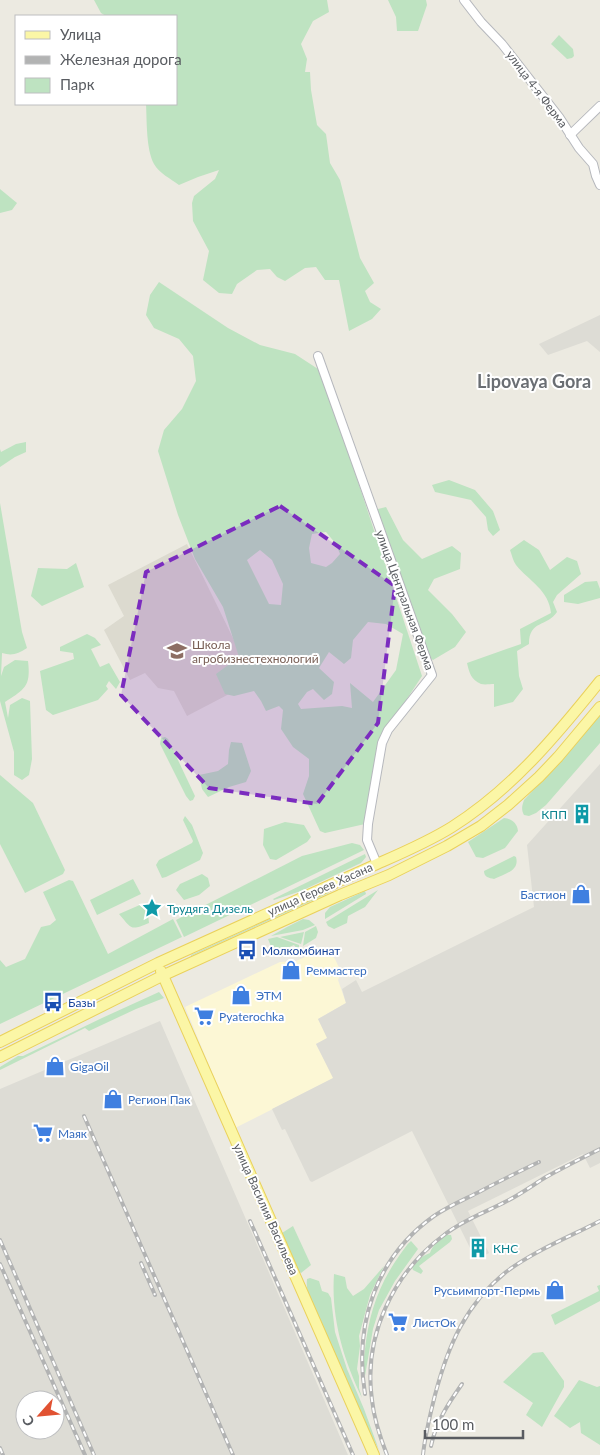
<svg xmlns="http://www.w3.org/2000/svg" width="600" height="1455" font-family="Lato,sans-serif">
<rect width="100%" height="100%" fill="#eceae1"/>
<path fill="#fcf7d5" d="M325,948L335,959L341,972L338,980L346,1003L318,1019L328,1038L316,1044L334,1078L235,1128L185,1007L280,962L296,961Z"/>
<g fill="#dddcd5" fill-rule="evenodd">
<path d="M600,315V352L587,341L548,355L539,344Z"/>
<path d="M600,764V1163L590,1168L583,1154L468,1211L489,1253L476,1260L412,1131L312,1182L310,1181L285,1129L282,1130L272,1109L333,1078L316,1044L327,1038L318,1019L346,1003L342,989L356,980L362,992L534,907L527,845Z"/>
<path d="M160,1021L348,1455H0V1089ZM25,1400H55V1430H25Z"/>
</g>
<path fill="#dcdacf" d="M187,544L254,681L187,716L174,691L158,688L145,673L130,680L104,630L124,616L108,585Z"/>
<g fill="#bee3c1" fill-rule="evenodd">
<path d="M94,0H327L329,12L313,21L301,44L307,59L305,72H310L311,90L317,125L326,134L330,163L340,180L360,258L374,283L365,291L370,302L381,309L372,319L349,331L339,280H325L316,267L305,268L285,281L277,277L270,269L257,270L237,284L232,294L219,293L203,280L209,251L193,221L192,203L194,196L215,179L219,170L198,177L179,185C171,179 159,173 154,164C146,149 147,121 146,104H176V16H106L101,13Z"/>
<path d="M388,0H426L427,5L418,31H397L396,17Z"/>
<path d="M559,35L573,49L574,56L572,58L567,59L565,57L551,44Z"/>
<path d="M0,189L17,203L12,210L0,213Z"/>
<path d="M159,282L228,328L260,345L295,354L318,369L340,427L422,676L399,711L381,743L365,824L325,833L320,831L303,794L309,776V759L293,747L281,729L283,710L279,706L266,711L261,701L254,691L234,696L225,694L216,674L239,657L223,607L195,559L178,515L158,451L164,430L182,409L196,381L193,356L179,339L154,328L146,315L150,295ZM326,532L336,544L340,554L332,563L326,567L311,563L309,548L312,534ZM260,550L272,560L283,584L281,605L269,604L247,560ZM368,622L386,624L403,634L396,670L373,702L350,683L352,708L342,706L301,709L298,704L307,692L313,689L324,700L332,694L334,682L319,668L329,652L344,664L351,658L353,640Z"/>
<path d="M26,442V452L15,457L0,467V449L1,452L16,444Z"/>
<path d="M449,480L475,490L493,511L500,530L493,536L488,530L486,517L471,500L435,492L432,485Z"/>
<path d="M0,503L22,632L27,648C18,654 12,656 2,653L1,676L4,667L15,660L28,661C31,686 25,689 5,702L8,718L10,705L22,698L30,701L32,759L29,775L22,780L14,775V752L0,701Z"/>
<path d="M386,507L403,540L422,559L452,546L461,553L460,569L434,579L428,590L452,614L466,632L455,647L433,660L427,655L376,513L378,509Z"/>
<path d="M524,540L539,550L550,570L567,557L577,561L581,574L557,595L553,602L557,612C547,627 529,620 529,644L517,651L519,676L523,689L513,702L494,707V684C490,684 485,685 481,684C471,680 469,672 467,663L521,644L520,629L551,613C549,590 529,581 516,565C513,561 512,555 510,550Z"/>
<path d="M76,563L84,587L42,606L31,596L38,568L67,569Z"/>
<path d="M597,581L600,589V598L578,604L564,602V595L585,582Z"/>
<path d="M87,634L95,638L101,645L91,649L100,667L109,663L120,682L116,689L109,681L106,686L108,689L98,700L53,715L46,710L40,671L74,659L73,653L60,651V647Z"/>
<path d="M600,715V743L546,805L536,813L529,816L524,815C521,809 522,806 524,800L569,752Z"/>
<path d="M165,737L168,739L195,796L193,800L190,801L186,796L160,744L161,738Z"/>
<path d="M231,742L242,743L251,771L246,782L229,787L208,797L202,789L199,775L218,771L228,764L229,750Z"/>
<path d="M0,775L33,803L65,870L63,874L25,893L0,844Z"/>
<path d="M185,816L192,825L203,853L200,860L166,877L162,878L156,865L159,860L192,843L193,841L183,820Z"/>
<path d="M504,818C512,819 517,823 518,831L505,848L483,858L476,857L468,842Z"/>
<path d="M285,822L304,825L311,837L307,842L276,860L270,859L263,845L264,829Z"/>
<path d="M352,843L360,845L364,850L184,937L176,920L302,856Z"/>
<path d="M365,854L366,857L361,863L301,891L274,900L273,899Z"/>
<path d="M514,856L516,857C520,871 504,874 494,879C489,878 484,877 484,871Z"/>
<path d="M202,874L208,878L210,886L199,895L184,900L176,890L180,884Z"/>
<path d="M133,879L141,894L97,915L90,900Z"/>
<path d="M69,880L73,881L108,954L173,919L182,937L0,1024V960L6,967L25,959L41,927L50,925L56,920L43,892Z"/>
<path d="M378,890L365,907L348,916L347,923L334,929L328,926L326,922Z"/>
<path d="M365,891L366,894L361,897L325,919V913L330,907Z"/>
<path d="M329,892V893L191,956V955Z"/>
<path d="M142,904L148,914L149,923C130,931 132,929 119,914Z"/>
<path d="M303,919L309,920L315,925L303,930L271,936L287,927Z"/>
<path d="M316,926L318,932L316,938L303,946L305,932Z"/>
<path d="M304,932L301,944L280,937Z"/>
<path d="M277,937L299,945V947L297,949L294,945L274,954L268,939Z"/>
<path d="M159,992L164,998L136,1009L89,1031L85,1028L0,1070V1067L18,1056H23L102,1018Z"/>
<path d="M293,1226L311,1265L301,1273L297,1270L282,1233Z"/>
<path d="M447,1235H451L452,1239L450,1242L419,1266L423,1271L421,1274L413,1270L412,1267C417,1260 422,1256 430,1253C432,1246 440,1238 447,1235Z"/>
<path d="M411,1241L418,1249L395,1281L379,1310L373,1329L365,1376C362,1368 364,1358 365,1349C369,1314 378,1286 399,1256C403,1251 406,1245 411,1241Z"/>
<path d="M384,1266L370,1295L359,1336L360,1346L357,1369L359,1376V1388L362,1398C343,1358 331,1318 334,1274L345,1277L347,1288L353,1296L364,1289Z"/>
<path d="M310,1278L319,1281L322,1291L328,1293L331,1298L335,1332L347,1369L364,1409L379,1450C357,1408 338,1365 321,1321C315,1306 305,1295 307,1279Z"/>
<path d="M600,1285V1301L555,1325L551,1315L599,1291L597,1286Z"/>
<path d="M543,1352L564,1381V1387L542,1427L526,1415L533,1403L503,1382L533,1353Z"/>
<path d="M579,1380L597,1387L600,1386V1445L581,1433L580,1422L570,1428L554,1416Z"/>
</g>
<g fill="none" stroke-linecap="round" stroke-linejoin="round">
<defs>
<g id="minor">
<path d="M464,0L481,22L502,44L559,117L579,148L593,164L596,176L600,185"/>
<path d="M570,135L600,106"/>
<path d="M318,356L432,675L388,730L382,743L368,824L367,840L377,864"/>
</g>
<g id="major">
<path d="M161,971L374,1455"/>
<path d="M0,1042L158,963L377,864C402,853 428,842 452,827C512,789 556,736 600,681"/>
<path d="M0,1057L164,975L340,895L389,875L447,846L481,826L508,805L539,777L558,757L600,707"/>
</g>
</defs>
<use href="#minor" stroke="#b6b8bd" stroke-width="10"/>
<use href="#major" stroke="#ead15b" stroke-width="12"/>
<use href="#minor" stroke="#fff" stroke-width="8"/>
<use href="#major" stroke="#fbf6a6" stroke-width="10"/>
<defs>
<g id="rail">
<path d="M84,1116L233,1455"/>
<path d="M250,1221L353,1455"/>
<path d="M0,1240L94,1455"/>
<path d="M141,1263L155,1295"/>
<path d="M0,1264L85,1455"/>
<path d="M365,1394C354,1325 375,1258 434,1216C447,1207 463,1200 477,1193C498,1182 518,1172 539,1162"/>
<path d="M431,1446C436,1422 448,1404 462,1384"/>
<path d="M0,1448L3,1455"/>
<path d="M387,1455C380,1437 374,1419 372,1400C363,1336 393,1273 444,1235C463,1220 486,1212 507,1201C521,1194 533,1185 546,1177C564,1167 582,1158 600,1149"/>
<path d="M423,1455C425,1435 430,1415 435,1395C448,1346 465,1305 506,1272C534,1251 569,1237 600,1221"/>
</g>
</defs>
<use href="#rail" stroke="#b2b3b3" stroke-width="4"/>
<use href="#rail" stroke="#fff" stroke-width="2" stroke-dasharray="5.5" stroke-linecap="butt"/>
</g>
<path fill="#7b2cbf" fill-opacity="0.2" stroke="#7b2cbf" stroke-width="4" stroke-dasharray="10 6" stroke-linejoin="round" d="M280,506L395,586L378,723L317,804L209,788L121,695L146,572Z"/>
<defs>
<symbol id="school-bare" viewBox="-9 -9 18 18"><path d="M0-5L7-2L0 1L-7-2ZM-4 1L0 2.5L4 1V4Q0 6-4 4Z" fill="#8d6e63" stroke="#fff" stroke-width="2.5" paint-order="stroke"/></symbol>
<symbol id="building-bare" viewBox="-9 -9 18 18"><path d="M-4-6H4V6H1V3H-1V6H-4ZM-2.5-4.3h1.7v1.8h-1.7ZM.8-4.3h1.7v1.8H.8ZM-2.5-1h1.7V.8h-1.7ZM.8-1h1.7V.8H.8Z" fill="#0f9aa8" stroke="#fff" stroke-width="2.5" paint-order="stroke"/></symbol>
<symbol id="shop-bare" viewBox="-9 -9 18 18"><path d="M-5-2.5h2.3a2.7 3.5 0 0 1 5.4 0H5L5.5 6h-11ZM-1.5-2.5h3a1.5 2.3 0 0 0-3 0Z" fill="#3f7fe0" stroke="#fff" stroke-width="2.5" paint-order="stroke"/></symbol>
<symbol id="sight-bare" viewBox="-9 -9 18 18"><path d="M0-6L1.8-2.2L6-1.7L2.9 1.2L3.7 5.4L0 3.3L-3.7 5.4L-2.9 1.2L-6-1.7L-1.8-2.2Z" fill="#0f9aa8" stroke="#fff" stroke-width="2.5" paint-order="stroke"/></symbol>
<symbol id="bus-bare" viewBox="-9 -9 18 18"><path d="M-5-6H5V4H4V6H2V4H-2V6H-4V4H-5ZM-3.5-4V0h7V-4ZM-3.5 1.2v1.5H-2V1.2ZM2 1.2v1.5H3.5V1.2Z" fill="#1a4fb4" stroke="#fff" stroke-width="2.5" paint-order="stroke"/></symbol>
<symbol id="supermarket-bare" viewBox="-9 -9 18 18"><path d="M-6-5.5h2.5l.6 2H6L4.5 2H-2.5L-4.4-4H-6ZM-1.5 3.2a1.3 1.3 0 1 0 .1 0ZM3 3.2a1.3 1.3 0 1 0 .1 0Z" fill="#3f7fe0" stroke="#fff" stroke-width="2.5" paint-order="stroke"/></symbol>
</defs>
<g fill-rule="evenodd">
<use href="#school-bare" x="163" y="637" width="28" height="28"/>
<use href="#building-bare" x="568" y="800" width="28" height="28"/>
<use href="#shop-bare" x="567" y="880" width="28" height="28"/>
<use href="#sight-bare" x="138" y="894" width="28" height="28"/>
<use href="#bus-bare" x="233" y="936" width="28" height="28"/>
<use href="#shop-bare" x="277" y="956" width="28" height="28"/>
<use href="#shop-bare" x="227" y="981" width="28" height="28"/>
<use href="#bus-bare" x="39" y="988" width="28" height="28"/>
<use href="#supermarket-bare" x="190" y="1002" width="28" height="28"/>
<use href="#shop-bare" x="41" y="1052" width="28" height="28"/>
<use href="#shop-bare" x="99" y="1085" width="28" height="28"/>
<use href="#supermarket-bare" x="29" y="1119" width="28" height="28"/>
<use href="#building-bare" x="464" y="1234" width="28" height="28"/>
<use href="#shop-bare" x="541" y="1276" width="28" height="28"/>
<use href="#supermarket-bare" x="384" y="1308" width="28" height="28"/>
</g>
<g text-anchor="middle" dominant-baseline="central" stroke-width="4" stroke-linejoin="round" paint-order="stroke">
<g font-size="12" fill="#595c61" stroke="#fff">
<text transform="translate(537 89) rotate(53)">улица 4-я Ферма</text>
<text transform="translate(405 600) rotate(70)">улица Центральная Ферма</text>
<text transform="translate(320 889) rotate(-24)">улица Героев Хасана</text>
<text transform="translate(266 1209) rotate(66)">улица Василия Васильева</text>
</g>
<g font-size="12" fill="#785e54" stroke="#fff" text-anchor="start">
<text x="192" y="644">Школа<tspan x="192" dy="14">агробизнестехнологий</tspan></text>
</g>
<g font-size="12" fill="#0d838f" stroke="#fff" text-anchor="start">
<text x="567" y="814" text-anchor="end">КПП</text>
<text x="167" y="908">Трудяга Дизель</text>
<text x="493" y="1248">КНС</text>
</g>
<g font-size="12" fill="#366cbe" stroke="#fff" text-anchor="start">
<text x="566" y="894" text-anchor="end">Бастион</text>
<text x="306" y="970">Реммастер</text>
<text x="256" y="995">ЭТМ</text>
<text x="219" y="1016">Pyaterochka</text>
<text x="70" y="1066">GigaOil</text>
<text x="128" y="1099">Регион Пак</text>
<text x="58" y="1133">Маяк</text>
<text x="540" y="1290" text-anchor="end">Русьимпорт-Пермь</text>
<text x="413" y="1322">ЛистОк</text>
</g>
<g font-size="12" fill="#164399" stroke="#fff" text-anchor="start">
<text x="262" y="950">Молкомбинат</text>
<text x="68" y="1002">Базы</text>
</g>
<g font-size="18" font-weight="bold" fill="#6a6e73" stroke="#fff">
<text x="534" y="381">Lipovaya Gora</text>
</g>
</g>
<rect x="15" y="15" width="162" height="90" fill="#ffffff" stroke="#bdbec0"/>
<rect x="25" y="31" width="25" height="8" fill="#fbf6a6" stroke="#bdbec0"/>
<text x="60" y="40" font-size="15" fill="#595c61">Улица</text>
<rect x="25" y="56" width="25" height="8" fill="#b2b3b3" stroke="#bdbec0"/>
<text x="60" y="65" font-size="15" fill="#595c61">Железная дорога</text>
<rect x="25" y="78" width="25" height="15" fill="#bee3c1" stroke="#bdbec0"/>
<text x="60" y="90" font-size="15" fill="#595c61">Парк</text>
<g transform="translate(40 1415) rotate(243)"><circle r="24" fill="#ffffff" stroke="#bdbec0"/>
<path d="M0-4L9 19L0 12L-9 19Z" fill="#e15232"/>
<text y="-8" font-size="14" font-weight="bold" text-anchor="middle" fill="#595c61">С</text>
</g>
<path d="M425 1430v8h98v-8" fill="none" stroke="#595c61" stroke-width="2.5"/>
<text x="432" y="1430" font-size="15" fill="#595c61" stroke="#ffffff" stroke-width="4" paint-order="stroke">100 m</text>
</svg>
